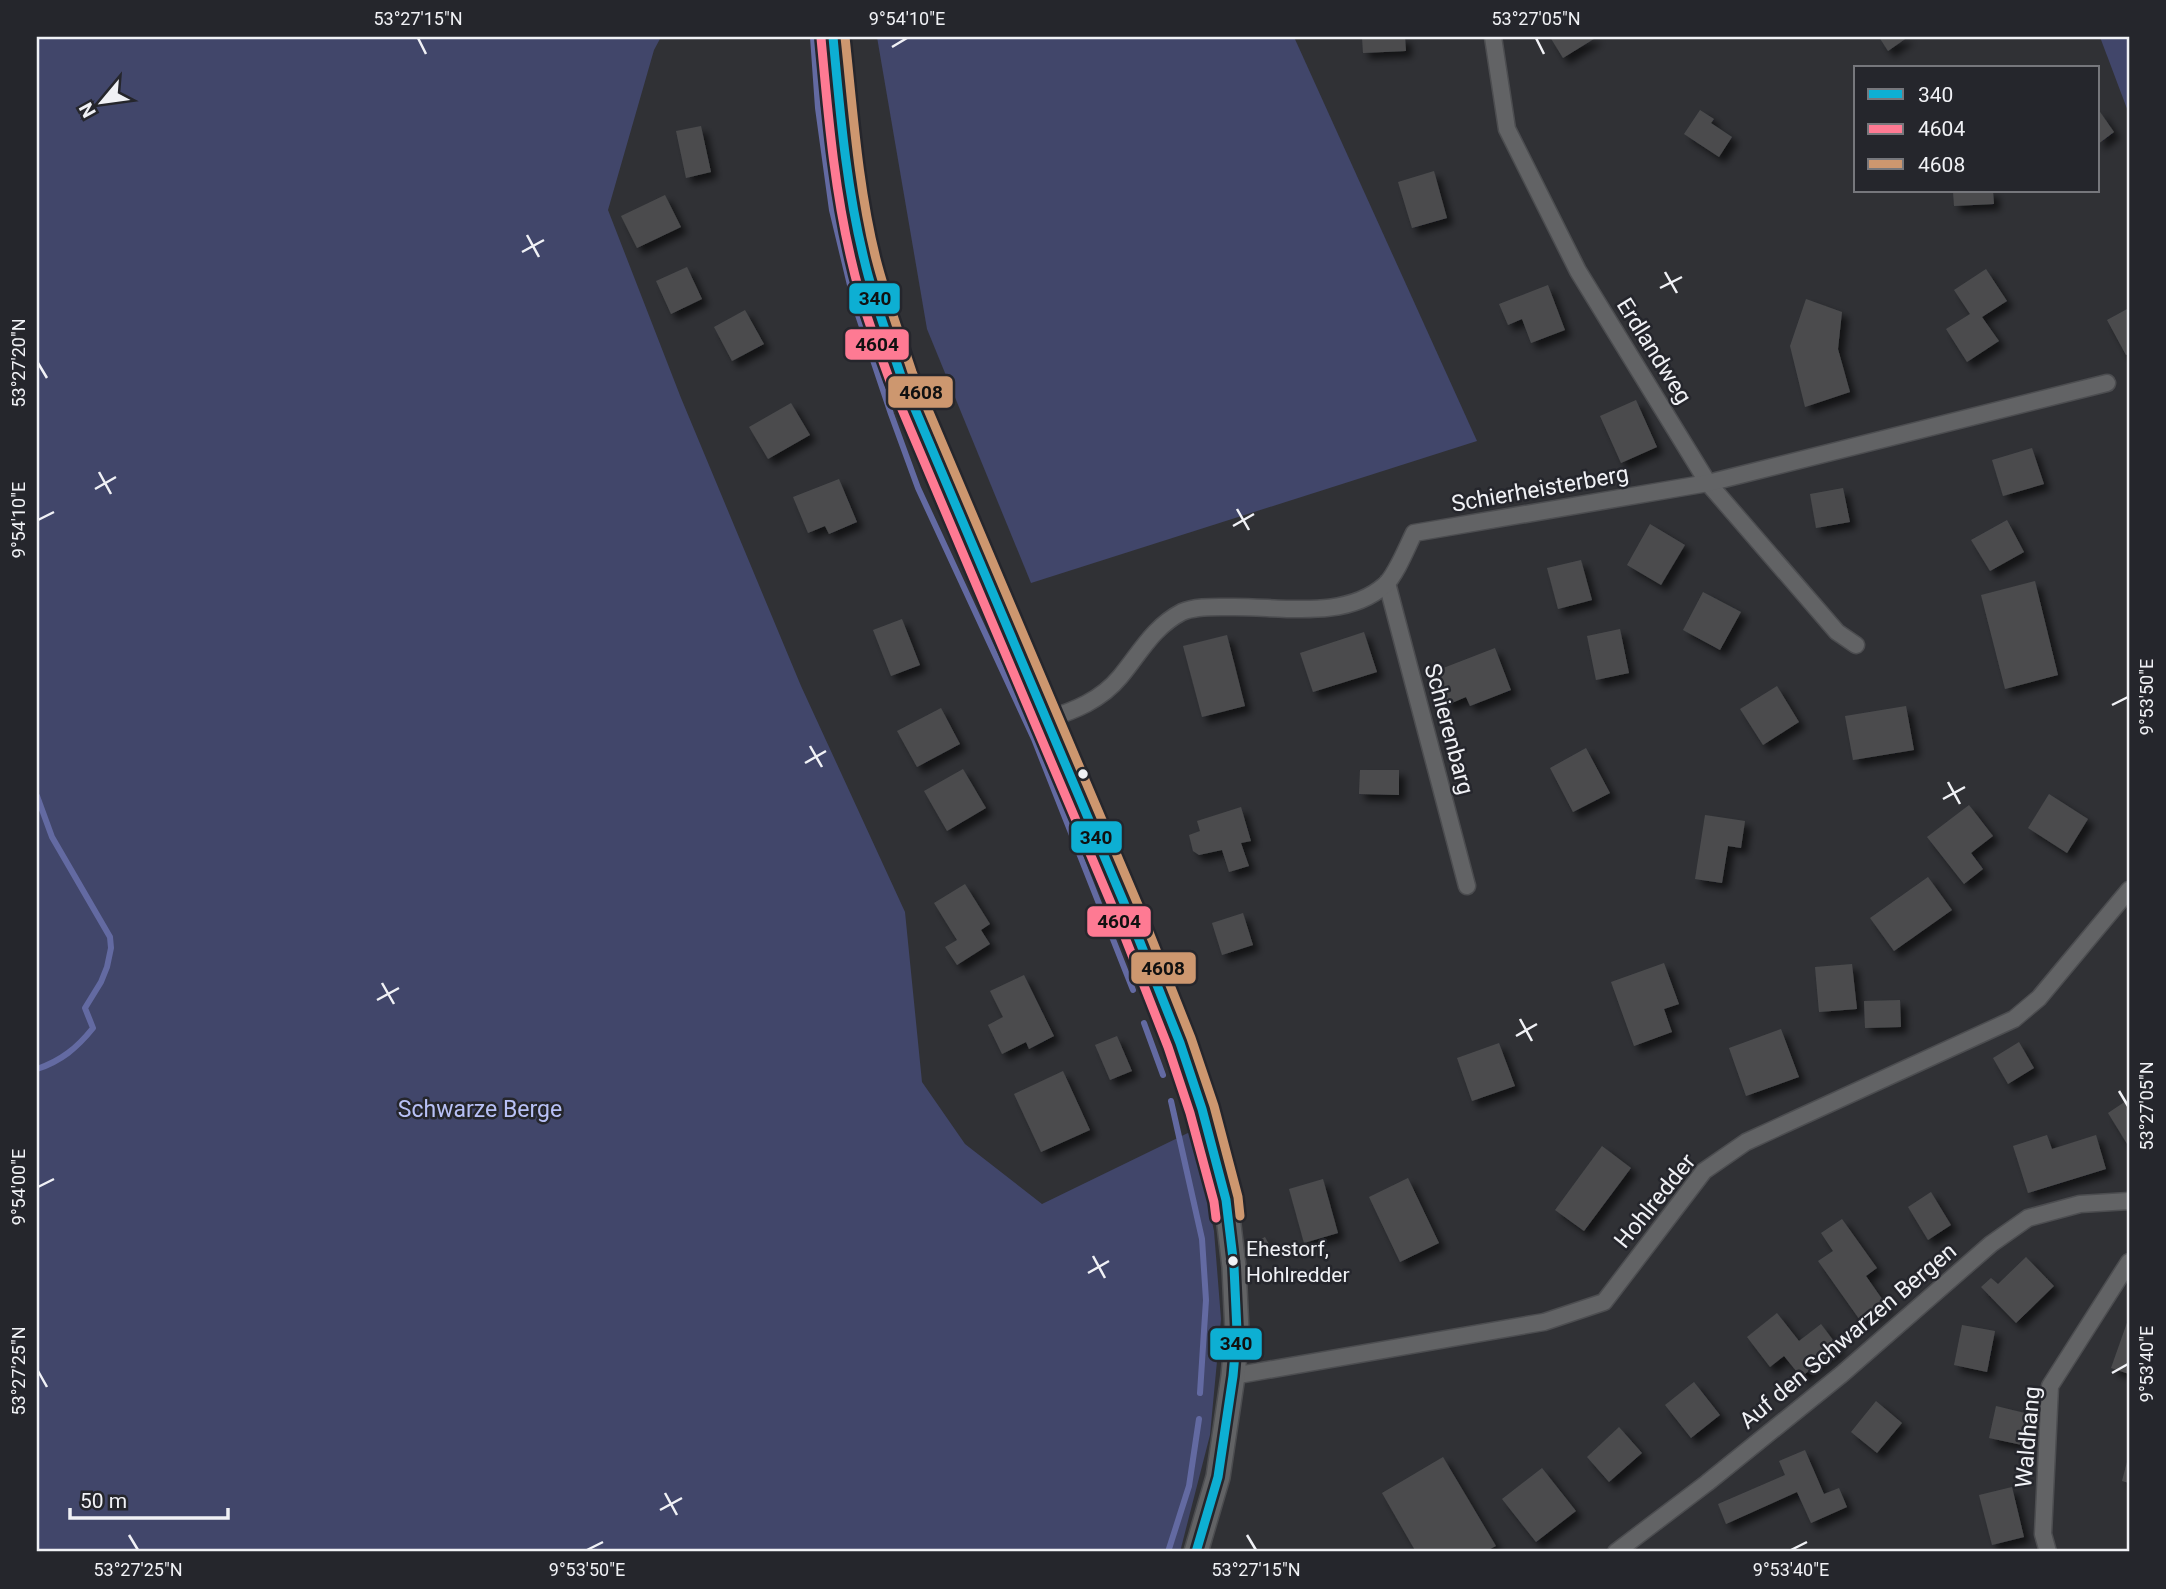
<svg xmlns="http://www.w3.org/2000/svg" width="2166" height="1589" font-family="Roboto,sans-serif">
<defs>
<filter id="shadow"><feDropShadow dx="6" dy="6" stdDeviation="3.5" flood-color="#0009"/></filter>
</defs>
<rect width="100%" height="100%" fill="#303135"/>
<g fill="#41466a">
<path d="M37,37H661L654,50L608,210L681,398L801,686L905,912L922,1082L965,1144L1042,1204L1192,1131L1214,1231L1221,1319L1210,1435L1180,1552H37Z"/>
<path d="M877,37H1294L1477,441L1031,583L927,329Z"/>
<path d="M2100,37H2129V114Z"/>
</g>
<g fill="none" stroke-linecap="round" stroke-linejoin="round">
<g stroke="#636aa2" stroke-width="6">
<path d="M813,37L818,108L832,210L855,306L891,414L918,488L1034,739L1133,990"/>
<path d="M37,796L52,837L110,937L111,948L107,967L101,982L85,1008L93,1028C77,1048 61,1061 37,1069"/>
<path d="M1144,1023L1163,1075"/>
<path d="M1171,1101L1202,1239L1206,1300L1200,1393"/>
<path d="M1168,1552L1189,1486L1199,1419"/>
</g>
</g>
<g fill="#4b4c4e" filter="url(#shadow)">
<path d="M1362,37H1405L1406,51L1363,53Z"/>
<path d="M1550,37H1597L1563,58Z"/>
<path d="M1879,37H1908L1888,51Z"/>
<path d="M2098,109L2114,132L2098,144Z"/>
<path d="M1700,110L1714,119L1711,123L1732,137L1719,157L1684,134Z"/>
<path d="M701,126L711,172L686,178L676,131Z"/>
<path d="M1434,171L1447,218L1412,228L1398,182Z"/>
<path d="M1953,191H1993L1994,204L1954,206Z"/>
<path d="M665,195L681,227L637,248L621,216Z"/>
<path d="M687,267L702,299L671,314L656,281Z"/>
<path d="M1986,269L2007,301L1982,317L1999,341L1967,362L1946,329L1970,314L1954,290Z"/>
<path d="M1548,285L1565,330L1531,343L1522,319L1508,325L1499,304Z"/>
<path d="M1806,299L1842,312L1838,349L1850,392L1805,407L1790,346Z"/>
<path d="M2129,308V354L2126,355L2107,320Z"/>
<path d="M745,310L764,344L732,361L714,327Z"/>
<path d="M1636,400L1657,447L1621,463L1600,416Z"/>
<path d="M791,403L810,435L768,459L749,427Z"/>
<path d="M2032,448L2044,484L2003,496L1992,460Z"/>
<path d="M839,479L857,522L829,534L825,526L808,533L793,497Z"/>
<path d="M1843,488L1850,522L1816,528L1810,494Z"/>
<path d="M2007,520L2024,552L1990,571L1971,540Z"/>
<path d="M1650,524L1685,545L1661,585L1627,565Z"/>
<path d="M1581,560L1592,600L1558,609L1547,568Z"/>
<path d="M2035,581L2058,675L2005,689L1981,595Z"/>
<path d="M1703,592L1741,612L1720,650L1683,630Z"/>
<path d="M902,619L920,665L891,676L873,630Z"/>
<path d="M1620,629L1629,673L1596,680L1587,636Z"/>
<path d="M1364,632L1377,672L1313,692L1300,653Z"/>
<path d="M1227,635L1245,706L1202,717L1183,646Z"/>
<path d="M1495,648L1511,690L1470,706L1466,697L1447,705L1433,672Z"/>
<path d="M1777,686L1799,722L1763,745L1740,709Z"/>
<path d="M1906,706L1914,750L1853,760L1845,716Z"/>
<path d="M941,708L960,744L917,767L897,731Z"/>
<path d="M1586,748L1610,793L1573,812L1550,768Z"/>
<path d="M963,769L986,808L947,831L924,791Z"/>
<path d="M1360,770H1399V795L1359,794Z"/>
<path d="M2049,794L2088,819L2067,853L2028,828Z"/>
<path d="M1969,805L1993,836L1971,853L1983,869L1964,884L1927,837Z"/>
<path d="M1241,807L1251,841L1241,843L1249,866L1229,872L1222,850L1199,855L1193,851L1189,835L1200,831L1197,821Z"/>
<path d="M1705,815L1745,821L1741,848L1728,846L1722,883L1695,879Z"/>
<path d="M1928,877L1952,910L1894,951L1870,918Z"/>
<path d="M965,884L990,924L981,930L990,944L957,965L945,947L957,940L934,903Z"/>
<path d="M1243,913L1253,945L1222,955L1212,923Z"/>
<path d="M1664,963L1679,1004L1664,1009L1672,1032L1634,1046L1611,982Z"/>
<path d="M1852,964L1857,1009L1819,1012L1815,967Z"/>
<path d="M1024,975L1054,1036L1029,1049L1026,1042L1002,1054L988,1025L1003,1017L990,991Z"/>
<path d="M1900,1000L1901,1027L1865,1028L1864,1001Z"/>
<path d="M1781,1029L1799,1077L1746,1096L1729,1048Z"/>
<path d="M1117,1036L1132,1071L1110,1080L1095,1045Z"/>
<path d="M2019,1042L2034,1068L2008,1084L1993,1058Z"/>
<path d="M1499,1043L1515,1086L1472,1101L1457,1058Z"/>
<path d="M1063,1071L1090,1130L1041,1152L1014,1094Z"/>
<path d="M2129,1099V1147L2108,1113Z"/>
<path d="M2047,1135L2052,1149L2096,1135L2106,1169L2028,1193L2013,1146Z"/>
<path d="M1602,1146L1631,1168L1584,1231L1555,1210Z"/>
<path d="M1408,1178L1439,1243L1400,1262L1369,1197Z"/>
<path d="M1323,1179L1338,1233L1304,1243L1289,1189Z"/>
<path d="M1931,1192L1951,1225L1928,1240L1908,1207Z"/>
<path d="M1842,1219L1877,1268L1866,1276L1887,1306L1862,1323L1818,1261L1833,1251L1821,1233Z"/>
<path d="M1265,1237L1272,1250L1266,1253L1259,1240Z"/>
<path d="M2026,1257L2054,1286L2016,1323L1981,1287L1991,1278L1998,1284Z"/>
<path d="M1777,1313L1799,1341L1821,1324L1839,1348L1801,1377L1784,1356L1770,1367L1747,1337Z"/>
<path d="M2129,1317V1374L2111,1368Z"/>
<path d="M1962,1325L1995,1331L1987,1372L1954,1365Z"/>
<path d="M1694,1382L1720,1415L1691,1438L1665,1405Z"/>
<path d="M1876,1401L1902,1423L1877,1453L1851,1432Z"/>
<path d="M1996,1406L2029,1414L2022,1445L1989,1438Z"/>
<path d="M1619,1427L1642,1453L1609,1482L1587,1457Z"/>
<path d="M1805,1450L1824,1494L1839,1488L1847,1507L1811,1523L1797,1492L1726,1524L1718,1504L1785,1475L1779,1461Z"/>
<path d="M1443,1457L1496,1546L1484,1552H1416L1382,1493Z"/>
<path d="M2128,1458H2129V1483L2122,1481Z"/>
<path d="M1542,1468L1576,1511L1536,1542L1502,1499Z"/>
<path d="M2012,1487L2024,1537L1992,1545L1979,1495Z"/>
</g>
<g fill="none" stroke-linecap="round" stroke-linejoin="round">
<defs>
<g id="street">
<path d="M1493,37L1507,129L1578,271L1708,483L1837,632L1856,645"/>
<path d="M1387,583L1467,886"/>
<path d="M1047,719C1074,711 1101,700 1120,677C1140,653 1153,627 1182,612C1195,606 1215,607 1230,607C1280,606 1344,621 1385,585C1396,575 1407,547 1414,533L1708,483L2107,383"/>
<path d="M1233,1376L1544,1322L1604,1302L1704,1171L1746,1142L2014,1019L2039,998L2129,890"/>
<path d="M1616,1552L1707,1483L1842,1374L1991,1244L2028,1218L2080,1204L2129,1201"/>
<path d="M2048,1552L2043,1534L2050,1386L2129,1262"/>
</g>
<path id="secondary" d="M833,37C840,106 846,175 860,243C869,289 886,332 901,376L1130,917L1180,1043L1202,1109L1226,1200L1234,1267L1237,1331L1233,1376L1218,1477L1196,1552"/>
</defs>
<use href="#street" stroke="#4c4d50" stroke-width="19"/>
<use href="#secondary" stroke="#4c4d50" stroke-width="26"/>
<use href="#street" stroke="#626365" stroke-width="16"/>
<use href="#secondary" stroke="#626365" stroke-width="23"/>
<defs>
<path id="bus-1" d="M833,37C840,111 846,186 864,259C873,299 888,337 901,376L1130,917L1180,1043L1202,1109L1226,1200L1234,1267L1237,1331L1233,1376L1218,1477L1196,1552"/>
<path id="bus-2" d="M821,38C828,113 834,189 852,263C861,303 876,342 890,381L1119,922L1168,1047L1190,1113L1214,1202L1216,1218"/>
<path id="bus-3" d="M845,37C853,111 858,187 876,259C886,298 900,335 912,372L1141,912L1191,1038L1214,1106L1238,1197L1240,1216"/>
</defs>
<use href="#bus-1" stroke="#25262c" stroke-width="14"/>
<use href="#bus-2" stroke="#25262c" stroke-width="14"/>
<use href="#bus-3" stroke="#25262c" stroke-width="14"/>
<use href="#bus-1" stroke="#0dafd3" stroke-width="9"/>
<use href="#bus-2" stroke="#fe7a93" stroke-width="9"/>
<use href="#bus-3" stroke="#cd976f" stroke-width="9"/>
</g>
<path fill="none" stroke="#f0f1f5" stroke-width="2.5" d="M418,38L426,54M1536,38L1544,54M892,47L907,38M527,235L539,257M522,252L544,240M1665,272L1677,293M1660,288L1682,277M38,363L47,378M99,472L111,494M95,489L116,477M1237,509L1249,530M38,520L54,512M1233,526L1254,514M2112,705L2128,697M810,746L822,767M805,763L826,751M1948,782L1960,804M1943,799L1965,787M382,983L394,1004M377,1000L399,988M1520,1019L1532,1041M1516,1036L1537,1024M2119,1091L2128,1106M38,1187L54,1179M1093,1256L1105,1278M1088,1273L1109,1261M38,1371L47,1387M2112,1373L2128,1364M665,1493L677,1515M660,1510L682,1498M129,1535L138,1550M1247,1535L1256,1550M587,1550L603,1542M1791,1550L1807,1542"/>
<g fill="#f0f1f5" stroke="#25262c" stroke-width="2.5">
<circle cx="1083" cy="774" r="6"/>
<circle cx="1233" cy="1261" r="6"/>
</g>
<g text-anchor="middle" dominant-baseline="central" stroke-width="5" stroke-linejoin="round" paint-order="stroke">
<g font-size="21" fill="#f0f1f5" stroke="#25262c" text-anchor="start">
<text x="1246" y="1249">Ehestorf,<tspan x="1246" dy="26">Hohlredder</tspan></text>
</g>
<g font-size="23" fill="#f0f1f5" stroke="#25262c">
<text transform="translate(1654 351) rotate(58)">Erdlandweg</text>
<text transform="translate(1540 489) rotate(-10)">Schierheisterberg</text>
<text transform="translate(1449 729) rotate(75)">Schierenbarg</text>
<text transform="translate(1655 1201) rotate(-51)">Hohlredder</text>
<text transform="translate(1848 1336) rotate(-40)">Auf den Schwarzen Bergen</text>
<text transform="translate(2028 1437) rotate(-85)">Waldhang</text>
</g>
<g font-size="23" fill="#b8c1f6" stroke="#25262c">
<text x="480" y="1109">Schwarze Berge</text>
</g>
</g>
<g stroke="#25262c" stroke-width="2.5">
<rect x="848" y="282" width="53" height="33" rx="7" fill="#0dafd3"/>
<rect x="844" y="328" width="66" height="33" rx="7" fill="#fe7a93"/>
<rect x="887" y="375" width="67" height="34" rx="7" fill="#cd976f"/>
<rect x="1070" y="820" width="53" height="34" rx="7" fill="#0dafd3"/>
<rect x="1086" y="905" width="66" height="33" rx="7" fill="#fe7a93"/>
<rect x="1130" y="951" width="67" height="34" rx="7" fill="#cd976f"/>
<rect x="1209" y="1327" width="54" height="34" rx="7" fill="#0dafd3"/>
</g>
<g font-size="19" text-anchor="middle" font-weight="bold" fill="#111">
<text x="875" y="305">340</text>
<text x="877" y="351">4604</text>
<text x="921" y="399">4608</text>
<text x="1096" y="844">340</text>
<text x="1119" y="928">4604</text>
<text x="1163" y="975">4608</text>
<text x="1236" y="1350">340</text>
</g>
<rect width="2166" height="1589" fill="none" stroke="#25262c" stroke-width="77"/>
<rect x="1854" y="66" width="245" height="126" fill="#25262c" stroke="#76777c" stroke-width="2"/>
<rect x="1868" y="89" width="35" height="10" fill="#0dafd3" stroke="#76777c" stroke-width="2"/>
<text x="1918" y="102" font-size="21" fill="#f0f1f5">340</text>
<rect x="1868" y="124" width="35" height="10" fill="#fe7a93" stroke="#76777c" stroke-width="2"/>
<text x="1918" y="136" font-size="21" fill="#f0f1f5">4604</text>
<rect x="1868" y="159" width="35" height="10" fill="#cd976f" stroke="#76777c" stroke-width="2"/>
<text x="1918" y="172" font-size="21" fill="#f0f1f5">4608</text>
<g transform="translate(102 102) rotate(241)" stroke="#25262c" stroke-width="5" paint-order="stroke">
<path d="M0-5L12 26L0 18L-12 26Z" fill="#f0f1f5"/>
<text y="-10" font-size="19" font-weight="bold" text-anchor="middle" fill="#f0f1f5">N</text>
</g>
<path d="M70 1508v10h158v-10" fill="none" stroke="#f0f1f5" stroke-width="3.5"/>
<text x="80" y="1508" font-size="21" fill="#f0f1f5" stroke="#25262c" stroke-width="5" paint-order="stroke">50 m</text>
<rect x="38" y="38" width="2090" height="1512" fill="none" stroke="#f0f1f5" stroke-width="2.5"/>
<g font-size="18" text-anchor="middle" fill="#f0f1f5">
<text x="418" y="25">53°27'15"N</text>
<text x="907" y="25">9°54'10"E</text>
<text x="1536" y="25">53°27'05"N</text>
<text transform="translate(19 363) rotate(-90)" y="6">53°27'20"N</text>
<text transform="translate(19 520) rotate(-90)" y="6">9°54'10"E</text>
<text transform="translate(2147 697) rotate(-90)" y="6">9°53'50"E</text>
<text transform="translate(2147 1106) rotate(-90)" y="6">53°27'05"N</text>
<text transform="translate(19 1187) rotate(-90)" y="6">9°54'00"E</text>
<text transform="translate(2147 1364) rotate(-90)" y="6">9°53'40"E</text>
<text transform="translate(19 1371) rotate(-90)" y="6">53°27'25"N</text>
<text x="138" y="1576">53°27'25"N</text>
<text x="587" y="1576">9°53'50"E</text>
<text x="1256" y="1576">53°27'15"N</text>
<text x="1791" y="1576">9°53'40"E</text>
</g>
</svg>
